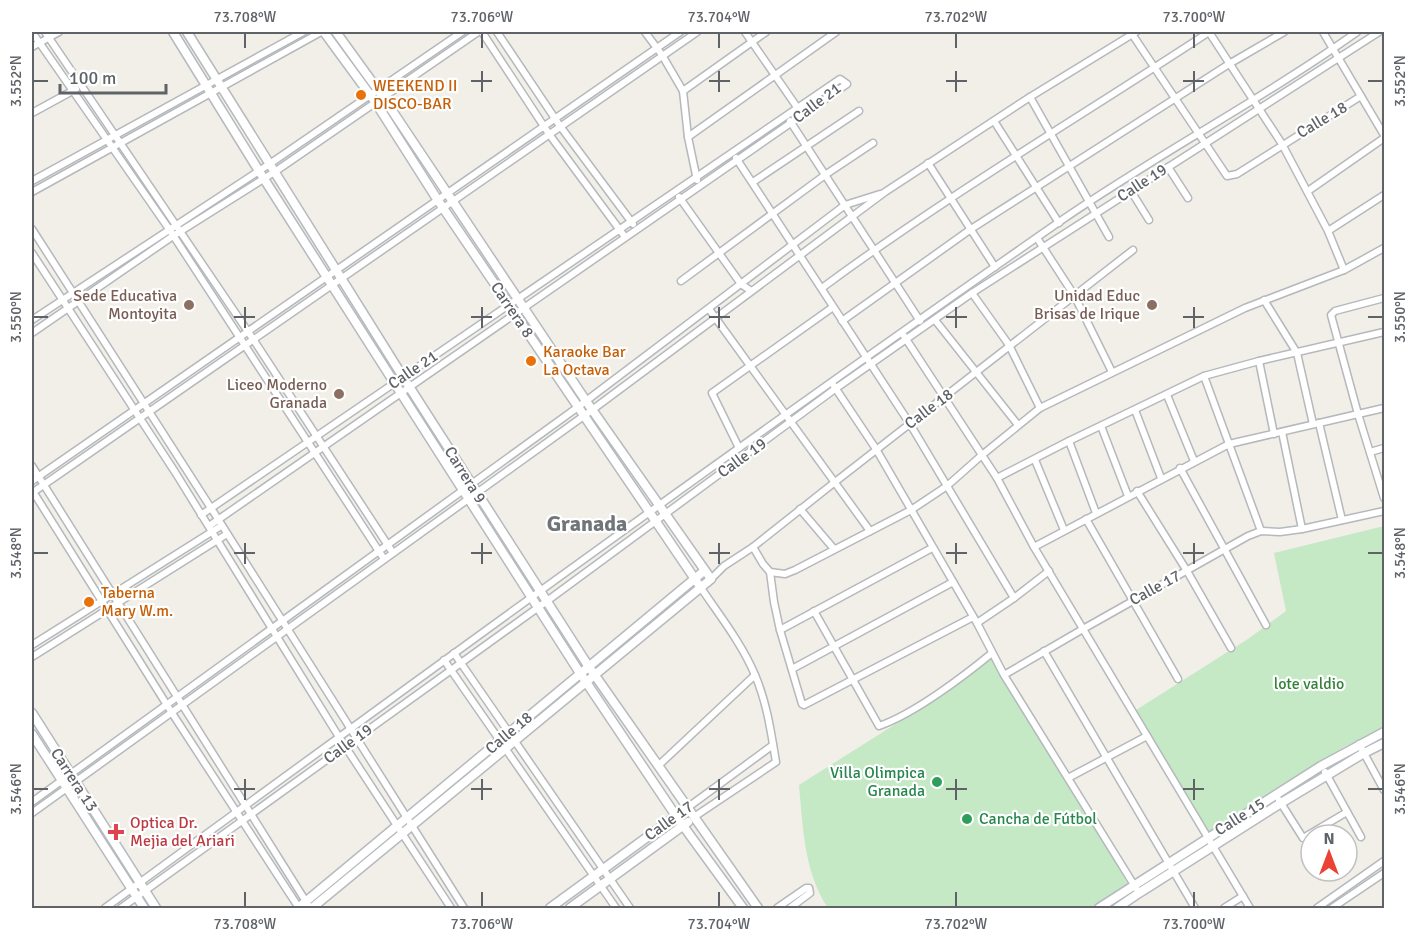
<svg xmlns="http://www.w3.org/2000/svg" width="1416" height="940" font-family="Signika,sans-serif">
<rect width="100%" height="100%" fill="#f1efe8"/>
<g fill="#c5e8c5">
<path d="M1384,526V728L1344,747L1208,834L1136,710L1248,639L1286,611L1274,553Z"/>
<path d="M992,653L1100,830L1128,885L1090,908H828C804,872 803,828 799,785L902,720Z"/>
</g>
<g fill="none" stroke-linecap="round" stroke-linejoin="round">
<defs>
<g id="street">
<path d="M32,32L169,229L384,559"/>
<path d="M45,32L253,339L393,553"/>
<path d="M482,32L549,134L625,237"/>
<path d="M497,32L560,126L633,224"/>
<path d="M645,32L662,55L683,91L688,137L697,180"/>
<path d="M745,32L799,110"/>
<path d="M1209,32L1282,144L1328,231L1344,270"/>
<path d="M1323,32L1384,135"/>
<path d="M1132,34L1227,176L1237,174L1361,96"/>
<path d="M32,47L59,32"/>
<path d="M683,91L766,32"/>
<path d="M1030,97L1109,237"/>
<path d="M32,113L76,89"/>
<path d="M790,121L920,321"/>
<path d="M994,121L1059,223"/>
<path d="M688,137L836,32"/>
<path d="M736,158L910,424L1014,598"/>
<path d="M928,163L995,267"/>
<path d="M1168,167L1188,198"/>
<path d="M32,181L303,32"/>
<path d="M753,182L859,111"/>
<path d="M1131,191L1149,220"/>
<path d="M1308,191L1384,138"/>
<path d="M32,192L321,32"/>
<path d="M679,197L741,284L751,291"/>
<path d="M32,229L218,519L464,908"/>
<path d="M1328,231L1384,195"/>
<path d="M1037,238L1074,295L1112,372"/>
<path d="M32,253L175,472L339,737L451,908"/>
<path d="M681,281L825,175L873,143"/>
<path d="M822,288C946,196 1080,117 1209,32"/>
<path d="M972,293L1009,345L1040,408"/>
<path d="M1384,298L1335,311L1331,315L1358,414L1384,498"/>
<path d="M1264,300L1297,353L1313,424"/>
<path d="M709,309L870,531"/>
<path d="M32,320L271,163L462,32"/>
<path d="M935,320L1018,425"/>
<path d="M842,321L971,229L1229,64L1284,32"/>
<path d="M32,333L173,236L276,171L478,32"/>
<path d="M904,336L997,478L1034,547L1250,908"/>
<path d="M1259,361L1274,434"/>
<path d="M1204,376L1261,531"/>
<path d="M834,386L876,449L977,623L1004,675L1139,893"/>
<path d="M1167,395L1194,461"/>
<path d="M1135,410L1161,478"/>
<path d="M1319,423L1342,520"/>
<path d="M1101,426L1128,496"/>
<path d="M1282,432L1302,529"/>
<path d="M1069,441L1096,513"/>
<path d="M739,448L712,393L833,307"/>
<path d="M1370,452L1384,448"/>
<path d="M1035,460L1064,530"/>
<path d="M32,466L310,908"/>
<path d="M1180,468L1266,625"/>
<path d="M997,478L1069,441L1204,376L1259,361L1384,332"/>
<path d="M32,481L680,32"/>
<path d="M32,490L172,713L299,908"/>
<path d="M1137,491L1187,571L1231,648"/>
<path d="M32,493L697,32"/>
<path d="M800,509L834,549"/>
<path d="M201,515L840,79L847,84L209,526"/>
<path d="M1086,519L1178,679"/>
<path d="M753,547L763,564L770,572L774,602L780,630L802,704L804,705L973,617"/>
<path d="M1034,547L1229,444L1384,408"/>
<path d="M770,572L785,574L795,570L911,510L947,486L982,455L1040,408L1245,308L1344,270L1384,248"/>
<path d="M711,579L724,566L753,547L835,482L1133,250"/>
<path d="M814,611L879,726C914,714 964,676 992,653"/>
<path d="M977,623L1014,598L1049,571"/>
<path d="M780,630L932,548"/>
<path d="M32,645L221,526"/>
<path d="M1044,651L1195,908"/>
<path d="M454,653L630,908"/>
<path d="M32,657L227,534"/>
<path d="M444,660L616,908"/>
<path d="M792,669L953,582"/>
<path d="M1004,675L1083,629L1248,536L1261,531L1280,532L1302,529L1384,511"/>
<path d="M1359,744L1384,790"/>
<path d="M659,765L755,675"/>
<path d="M1325,772L1361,837"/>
<path d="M1068,778L1147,736"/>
<path d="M1279,800L1303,838L1347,812"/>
<path d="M32,802L578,407L845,205L880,194"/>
<path d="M687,808L773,745"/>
<path d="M32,813L592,410L885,192L1030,97L1136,32"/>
<path d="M694,817L776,762C771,732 767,703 755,675C742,644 720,616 701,588"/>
<path d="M105,908C421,677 737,446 1059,222C1156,155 1261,100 1357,32"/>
<path d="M121,908L547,601L835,389L972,293L1379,32"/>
<path d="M777,908L806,888H809L810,893L790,908"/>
<path d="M1224,908L1243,896"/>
<path d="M1317,908L1384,861"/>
<path d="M1332,908L1384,873"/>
</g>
<g id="secondary">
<path d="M173,32L259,171L578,670L676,816L743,908"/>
<path d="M187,32L403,377L587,664L758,908"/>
<path d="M324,32L376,103L437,199L701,588"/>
<path d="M32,713L156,908"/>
<path d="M32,734L144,908"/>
<path d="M298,908L704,571"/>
<path d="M312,908L711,579L586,401L383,97L336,32"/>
<path d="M550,908L687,808"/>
<path d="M570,908L688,822"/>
<path d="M1099,908L1321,766L1384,732"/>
<path d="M1117,908L1139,893L1281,803L1364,753L1384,743"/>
</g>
</defs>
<use href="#street" stroke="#b5b8bc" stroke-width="9"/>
<use href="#secondary" stroke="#b6babf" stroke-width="11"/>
<use href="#street" stroke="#fff" stroke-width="6"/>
<use href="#secondary" stroke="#fff" stroke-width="8"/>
</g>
<path fill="none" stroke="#5f6368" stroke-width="2" d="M245,33V48M482,33V48M719,33V48M956,33V48M1194,33V48M482,71V92M719,71V92M956,71V92M1194,71V92M33,81H48M471,81H492M709,81H730M946,81H967M1183,81H1204M1368,81H1383M245,307V328M482,307V328M719,307V328M956,307V328M1194,307V328M33,317H48M234,317H255M471,317H492M709,317H730M946,317H967M1183,317H1204M1368,317H1383M245,543V564M482,543V564M719,543V564M956,543V564M1194,543V564M33,553H48M234,553H255M471,553H492M709,553H730M946,553H967M1183,553H1204M1368,553H1383M245,779V800M482,779V800M719,779V800M956,779V800M1194,779V800M33,789H48M234,789H255M471,789H492M709,789H730M946,789H967M1183,789H1204M1368,789H1383M245,892V907M482,892V907M719,892V907M956,892V907M1194,892V907"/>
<g fill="#e8710a" stroke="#fff" stroke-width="2">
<circle cx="361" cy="95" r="6"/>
<circle cx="531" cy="361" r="6"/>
<circle cx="89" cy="602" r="6"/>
</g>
<g fill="#8d6e63" stroke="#fff" stroke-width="2">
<circle cx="189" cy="305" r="6"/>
<circle cx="1152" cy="305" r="6"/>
<circle cx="339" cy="394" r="6"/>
</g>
<g fill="#2e9e5b" stroke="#fff" stroke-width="2">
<circle cx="937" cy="782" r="6"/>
<circle cx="967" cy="819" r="6"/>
</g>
<path fill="#e0444e" stroke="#fff" stroke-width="2" d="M113 823h6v6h6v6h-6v6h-6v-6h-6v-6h6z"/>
<g text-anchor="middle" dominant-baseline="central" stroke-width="4.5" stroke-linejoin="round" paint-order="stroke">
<g font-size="16" fill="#c56008" stroke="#fff" text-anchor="start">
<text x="373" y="86">WEEKEND II<tspan x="373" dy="18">DISCO-BAR</tspan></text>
<text x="543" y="352">Karaoke Bar<tspan x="543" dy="18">La Octava</tspan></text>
<text x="101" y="593">Taberna<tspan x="101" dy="18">Mary W.m.</tspan></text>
</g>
<g font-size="16" fill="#5f6368" stroke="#fff">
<text transform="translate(817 103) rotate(-37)">Calle 21</text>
<text transform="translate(1322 120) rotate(-31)">Calle 18</text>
<text transform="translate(1142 183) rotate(-33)">Calle 19</text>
<text transform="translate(512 310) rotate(56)">Carrera 8</text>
<text transform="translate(413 370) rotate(-34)">Calle 21</text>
<text transform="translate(929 409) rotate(-37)">Calle 18</text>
<text transform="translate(742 458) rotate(-36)">Calle 19</text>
<text transform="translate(465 475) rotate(58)">Carrera 9</text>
<text transform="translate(1155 588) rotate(-29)">Calle 17</text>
<text transform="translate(509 733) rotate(-40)">Calle 18</text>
<text transform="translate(348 744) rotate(-36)">Calle 19</text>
<text transform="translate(74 780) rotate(57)">Carrera 13</text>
<text transform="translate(1240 817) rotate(-32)">Calle 15</text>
<text transform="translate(669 821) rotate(-36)">Calle 17</text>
</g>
<g font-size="16" fill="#785e54" stroke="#fff" text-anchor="end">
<text x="177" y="296">Sede Educativa<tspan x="177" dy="18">Montoyita</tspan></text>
<text x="1140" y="296">Unidad Educ<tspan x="1140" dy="18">Brisas de Irique</tspan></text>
<text x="327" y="385">Liceo Moderno<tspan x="327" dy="18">Granada</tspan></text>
</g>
<g font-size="16" fill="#348238" stroke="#fff">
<text x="1309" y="684">lote valdio</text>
</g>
<g font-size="16" fill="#27864d" stroke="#fff" text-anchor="end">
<text x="925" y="773">Villa Olimpica<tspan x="925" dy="18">Granada</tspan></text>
<text x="979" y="819" text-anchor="start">Cancha de Fútbol</text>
</g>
<g font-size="16" fill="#be3a42" stroke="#fff" text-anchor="start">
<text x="130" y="823">Optica Dr.<tspan x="130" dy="18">Mejia del Ariari</tspan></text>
</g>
<g font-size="22" font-weight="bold" fill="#70757a" stroke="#fff">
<text x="587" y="523">Granada</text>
</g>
</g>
<rect width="1416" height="940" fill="none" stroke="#ffffff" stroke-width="66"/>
<g transform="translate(1329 853)"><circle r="28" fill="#ffffff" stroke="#bfc1c3" stroke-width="1.5"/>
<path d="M0-4.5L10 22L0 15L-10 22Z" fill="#ea4335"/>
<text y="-9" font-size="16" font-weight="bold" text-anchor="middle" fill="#5f6368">N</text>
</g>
<path d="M60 84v9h106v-9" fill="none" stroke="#5f6368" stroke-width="3"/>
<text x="69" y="84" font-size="18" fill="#5f6368" stroke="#ffffff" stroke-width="4.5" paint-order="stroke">100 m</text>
<rect x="33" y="33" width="1350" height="874" fill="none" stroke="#5f6368" stroke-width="2"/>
<g font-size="15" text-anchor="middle" fill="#5f6368">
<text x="245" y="22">73.708°W</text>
<text x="482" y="22">73.706°W</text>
<text x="719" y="22">73.704°W</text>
<text x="956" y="22">73.702°W</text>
<text x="1194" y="22">73.700°W</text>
<text transform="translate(16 81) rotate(-90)" y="5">3.552°N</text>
<text transform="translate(1400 81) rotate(-90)" y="5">3.552°N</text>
<text transform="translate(16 317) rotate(-90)" y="5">3.550°N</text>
<text transform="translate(1400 317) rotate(-90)" y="5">3.550°N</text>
<text transform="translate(16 553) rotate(-90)" y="5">3.548°N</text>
<text transform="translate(1400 553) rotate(-90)" y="5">3.548°N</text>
<text transform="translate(16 789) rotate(-90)" y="5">3.546°N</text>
<text transform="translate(1400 789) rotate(-90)" y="5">3.546°N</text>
<text x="245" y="929">73.708°W</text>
<text x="482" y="929">73.706°W</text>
<text x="719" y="929">73.704°W</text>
<text x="956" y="929">73.702°W</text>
<text x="1194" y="929">73.700°W</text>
</g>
</svg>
